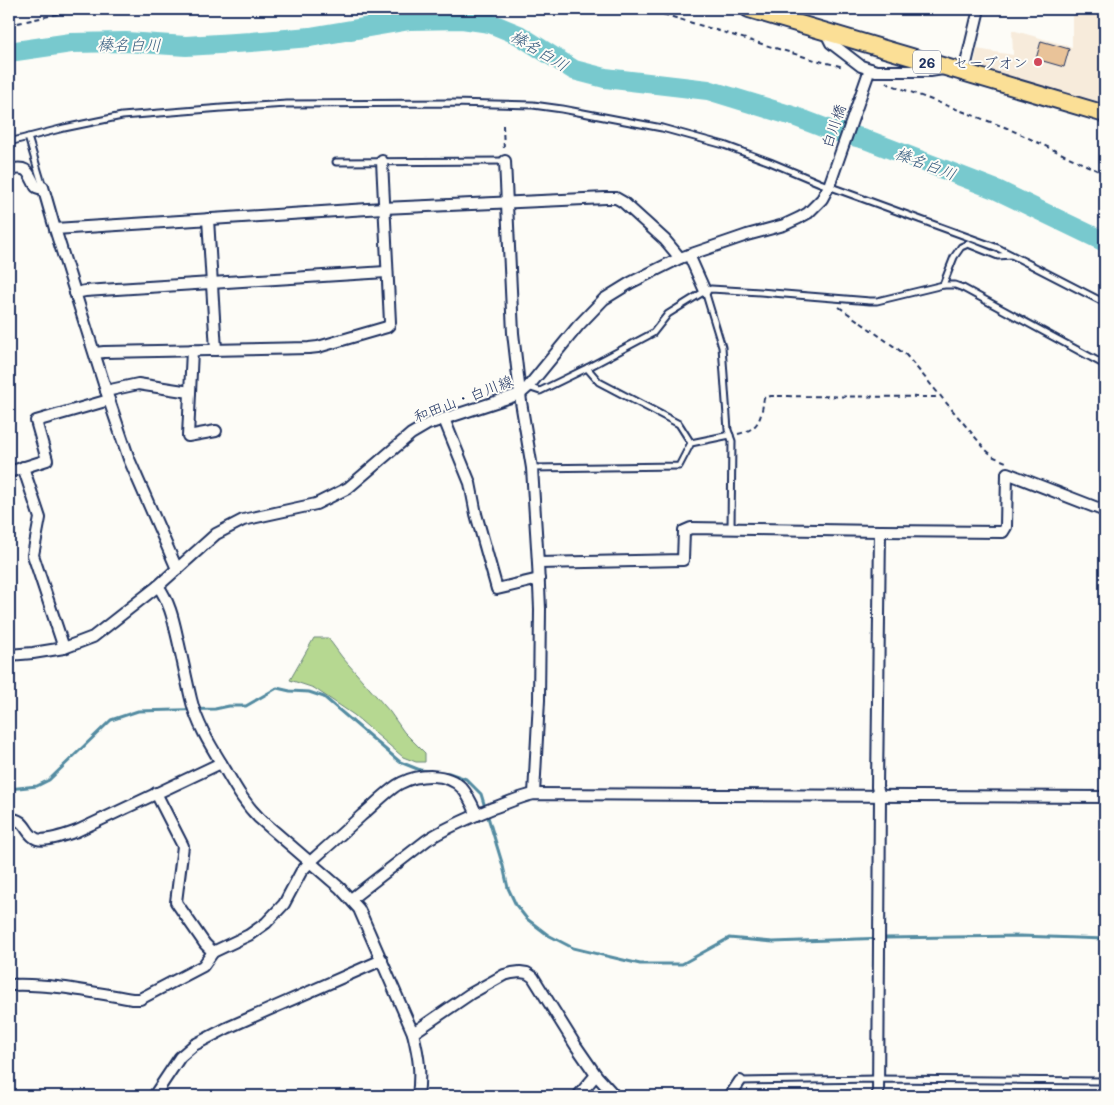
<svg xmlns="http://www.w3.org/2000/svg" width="1114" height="1105" font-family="Mali,'Klee One',sans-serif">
<rect width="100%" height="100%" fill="#fdfcf7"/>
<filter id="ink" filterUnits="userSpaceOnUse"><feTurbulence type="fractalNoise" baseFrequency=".02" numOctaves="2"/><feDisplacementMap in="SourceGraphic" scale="10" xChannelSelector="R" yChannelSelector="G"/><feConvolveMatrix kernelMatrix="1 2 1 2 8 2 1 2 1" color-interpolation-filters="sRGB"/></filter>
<g filter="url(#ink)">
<path fill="#f7ebdb" d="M1072,9H1101L1100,107L974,69L977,49L1013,55L1012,30L1072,47Z"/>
<path fill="#b6d891" stroke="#688478" d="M314,638H328L342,657L390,712L404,732L425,753V762H416L403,757L354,715L314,688L290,680Z"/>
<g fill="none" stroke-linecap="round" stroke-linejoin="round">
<path stroke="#538ba1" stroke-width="3" d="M9,789L37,786L49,780L111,720L138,711L215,709L229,706H246L277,688L290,691L309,692L324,697L400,762L420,770L449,773L466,779L481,794L503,866L508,888L516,905L527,919L548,935L573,948L640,964H682L729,938L773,942L886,938L1020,936L1105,939"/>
<path stroke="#78c9ce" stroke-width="20" d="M9,52L71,43L126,42L186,46L251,42L310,37L410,20L462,19L490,23L519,35L574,70L605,78L708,90L796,117L830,130L865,139L997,190L1105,242"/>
</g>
<path fill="#e9c399" stroke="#1b2f5e" d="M1041,41L1069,49L1064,67L1036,59Z"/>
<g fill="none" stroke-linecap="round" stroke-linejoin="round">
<defs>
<g id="service">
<path d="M28,137L43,187"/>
<path d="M9,142L64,128L122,116L222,108L287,104L451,103L533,105L562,109L662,128L724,145L770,162L820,183L998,248L1105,303"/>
<path d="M336,162L505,161"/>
<path d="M943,285L954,257L961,247L968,244L998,256L1011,255"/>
<path d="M705,291L722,347L728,430L732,441L731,528"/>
<path d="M587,368L599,382L679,424L691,443"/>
<path d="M528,387L540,391L587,368L653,333L668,314L705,291L711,289L760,292L870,301H877L943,285H955L963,288L1105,365"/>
<path d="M532,468L679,466L691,443L730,435"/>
<path d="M740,1081L878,1079L1105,1081"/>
</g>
<g id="minor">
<path d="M825,31L831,43L861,66L876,71H930L943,69"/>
<path d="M964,72L979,9"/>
<path d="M505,161L513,333L521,402L532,468L538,563L540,609L539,700L534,794"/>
<path d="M9,170C28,165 28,172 36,187L39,188L43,187L55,229L109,400L129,459L177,569"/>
<path d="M208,219L216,350"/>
<path d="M55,229L383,208L606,198H616L623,202L665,240L680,258"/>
<path d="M689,255L705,291"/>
<path d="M75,293L85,291L386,272"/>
<path d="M192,350L188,436L216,431"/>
<path d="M95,353L104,352L309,348L318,347L387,327L389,325L390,322L382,161"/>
<path d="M106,391L138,384L190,392"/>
<path d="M444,419L470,483L476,514L497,589L539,579"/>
<path d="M23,467L40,518L33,555L64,648"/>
<path d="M9,472L47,460L36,421L109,400"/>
<path d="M538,563L683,560L684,531L691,528L880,531L1003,532L1006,527L1007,473L1105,511"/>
<path d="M158,586C169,601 173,618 177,636C182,657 186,678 191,699C197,725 212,748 226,771C236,788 245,804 259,818L340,888L359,909L413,1033C419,1058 421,1071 418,1096"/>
<path d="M9,655L33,653L64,648L93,637L158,586L216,534L243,520L316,504L348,488L411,434L428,424L520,394L528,387L578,326L604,299L630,283L680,258L747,235L784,225L799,218L808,213L822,199L829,186L870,69"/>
<path d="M156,793L183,846L176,902L205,944L213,952"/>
<path d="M9,819C27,818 25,835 37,839C47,842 68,834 77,831L221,763"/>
<path d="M351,899L427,840C447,827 471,817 493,808C507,803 520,797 534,794L1105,797"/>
<path d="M9,985C50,983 91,992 132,999H140L203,966L213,952L249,935L266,923L284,904L301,872L310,862C328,846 345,831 362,815C372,807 390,788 401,783C419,774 447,772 462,788C469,796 473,806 477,815"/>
<path d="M413,1033L470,994L504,975L512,973L520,972L527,973L533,977L576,1046L596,1075L615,1096"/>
<path d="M154,1096L180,1057L194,1045L227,1028L382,960"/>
<path d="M578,1096L596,1075"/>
<path d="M730,1096L740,1081"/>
<path d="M878,1096L880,796L877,787L880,531"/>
</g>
<path id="primary" d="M749,9L1105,114"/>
</defs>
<use href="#service" stroke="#1b2f5e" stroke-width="9"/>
<use href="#minor" stroke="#1b2f5e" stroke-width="14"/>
<use href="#primary" stroke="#1b2f5e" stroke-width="20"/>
<g stroke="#1b2f5e" stroke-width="2" stroke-dasharray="5 4" stroke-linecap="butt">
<path d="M646,9L815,60L844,67"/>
<path d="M9,25L80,9"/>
<path d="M886,82L889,84L1007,128L1105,174"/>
<path d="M503,125L504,151"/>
<path d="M839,307L906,355L986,450L994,457L1006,462"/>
<path d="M738,434C760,429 761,418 764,398L771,396L935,397L939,396"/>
</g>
<use href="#service" stroke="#fdfcf7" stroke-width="5"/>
<use href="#minor" stroke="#fdfcf7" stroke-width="10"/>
<use href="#primary" stroke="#fbdf96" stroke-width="16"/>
</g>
</g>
<circle fill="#d1495b" stroke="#fdfcf7" stroke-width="2" cx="1038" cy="62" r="5"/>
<g text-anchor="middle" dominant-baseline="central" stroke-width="4" stroke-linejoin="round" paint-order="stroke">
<rect fill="#fdfcf7" stroke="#5f6c8c" stroke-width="1" x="913" y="50.5" width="28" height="23" rx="4"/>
<g font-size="14" font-weight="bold" fill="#1b2f5e">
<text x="927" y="62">26</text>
</g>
<g font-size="15" fill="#1b2f5e" stroke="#fdfcf7" text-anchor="end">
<text x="1028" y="62">セーブオン</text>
</g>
<g font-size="15" fill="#1b2f5e" stroke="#fdfcf7">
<text transform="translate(833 126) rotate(-71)">白川橋</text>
<text transform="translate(463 398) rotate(-21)">和田山・白川線</text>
</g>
<g font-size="16" font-style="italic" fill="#375d80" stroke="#fdfcf7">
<text transform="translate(129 44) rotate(1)">榛名白川</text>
<text transform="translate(540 50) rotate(31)">榛名白川</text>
<text transform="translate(926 163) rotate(21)">榛名白川</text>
</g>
</g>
<rect width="1114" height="1105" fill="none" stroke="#fdfcf7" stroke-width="30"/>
<rect x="15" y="15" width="1084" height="1075" fill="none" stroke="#1b2f5e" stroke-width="2" filter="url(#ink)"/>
</svg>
